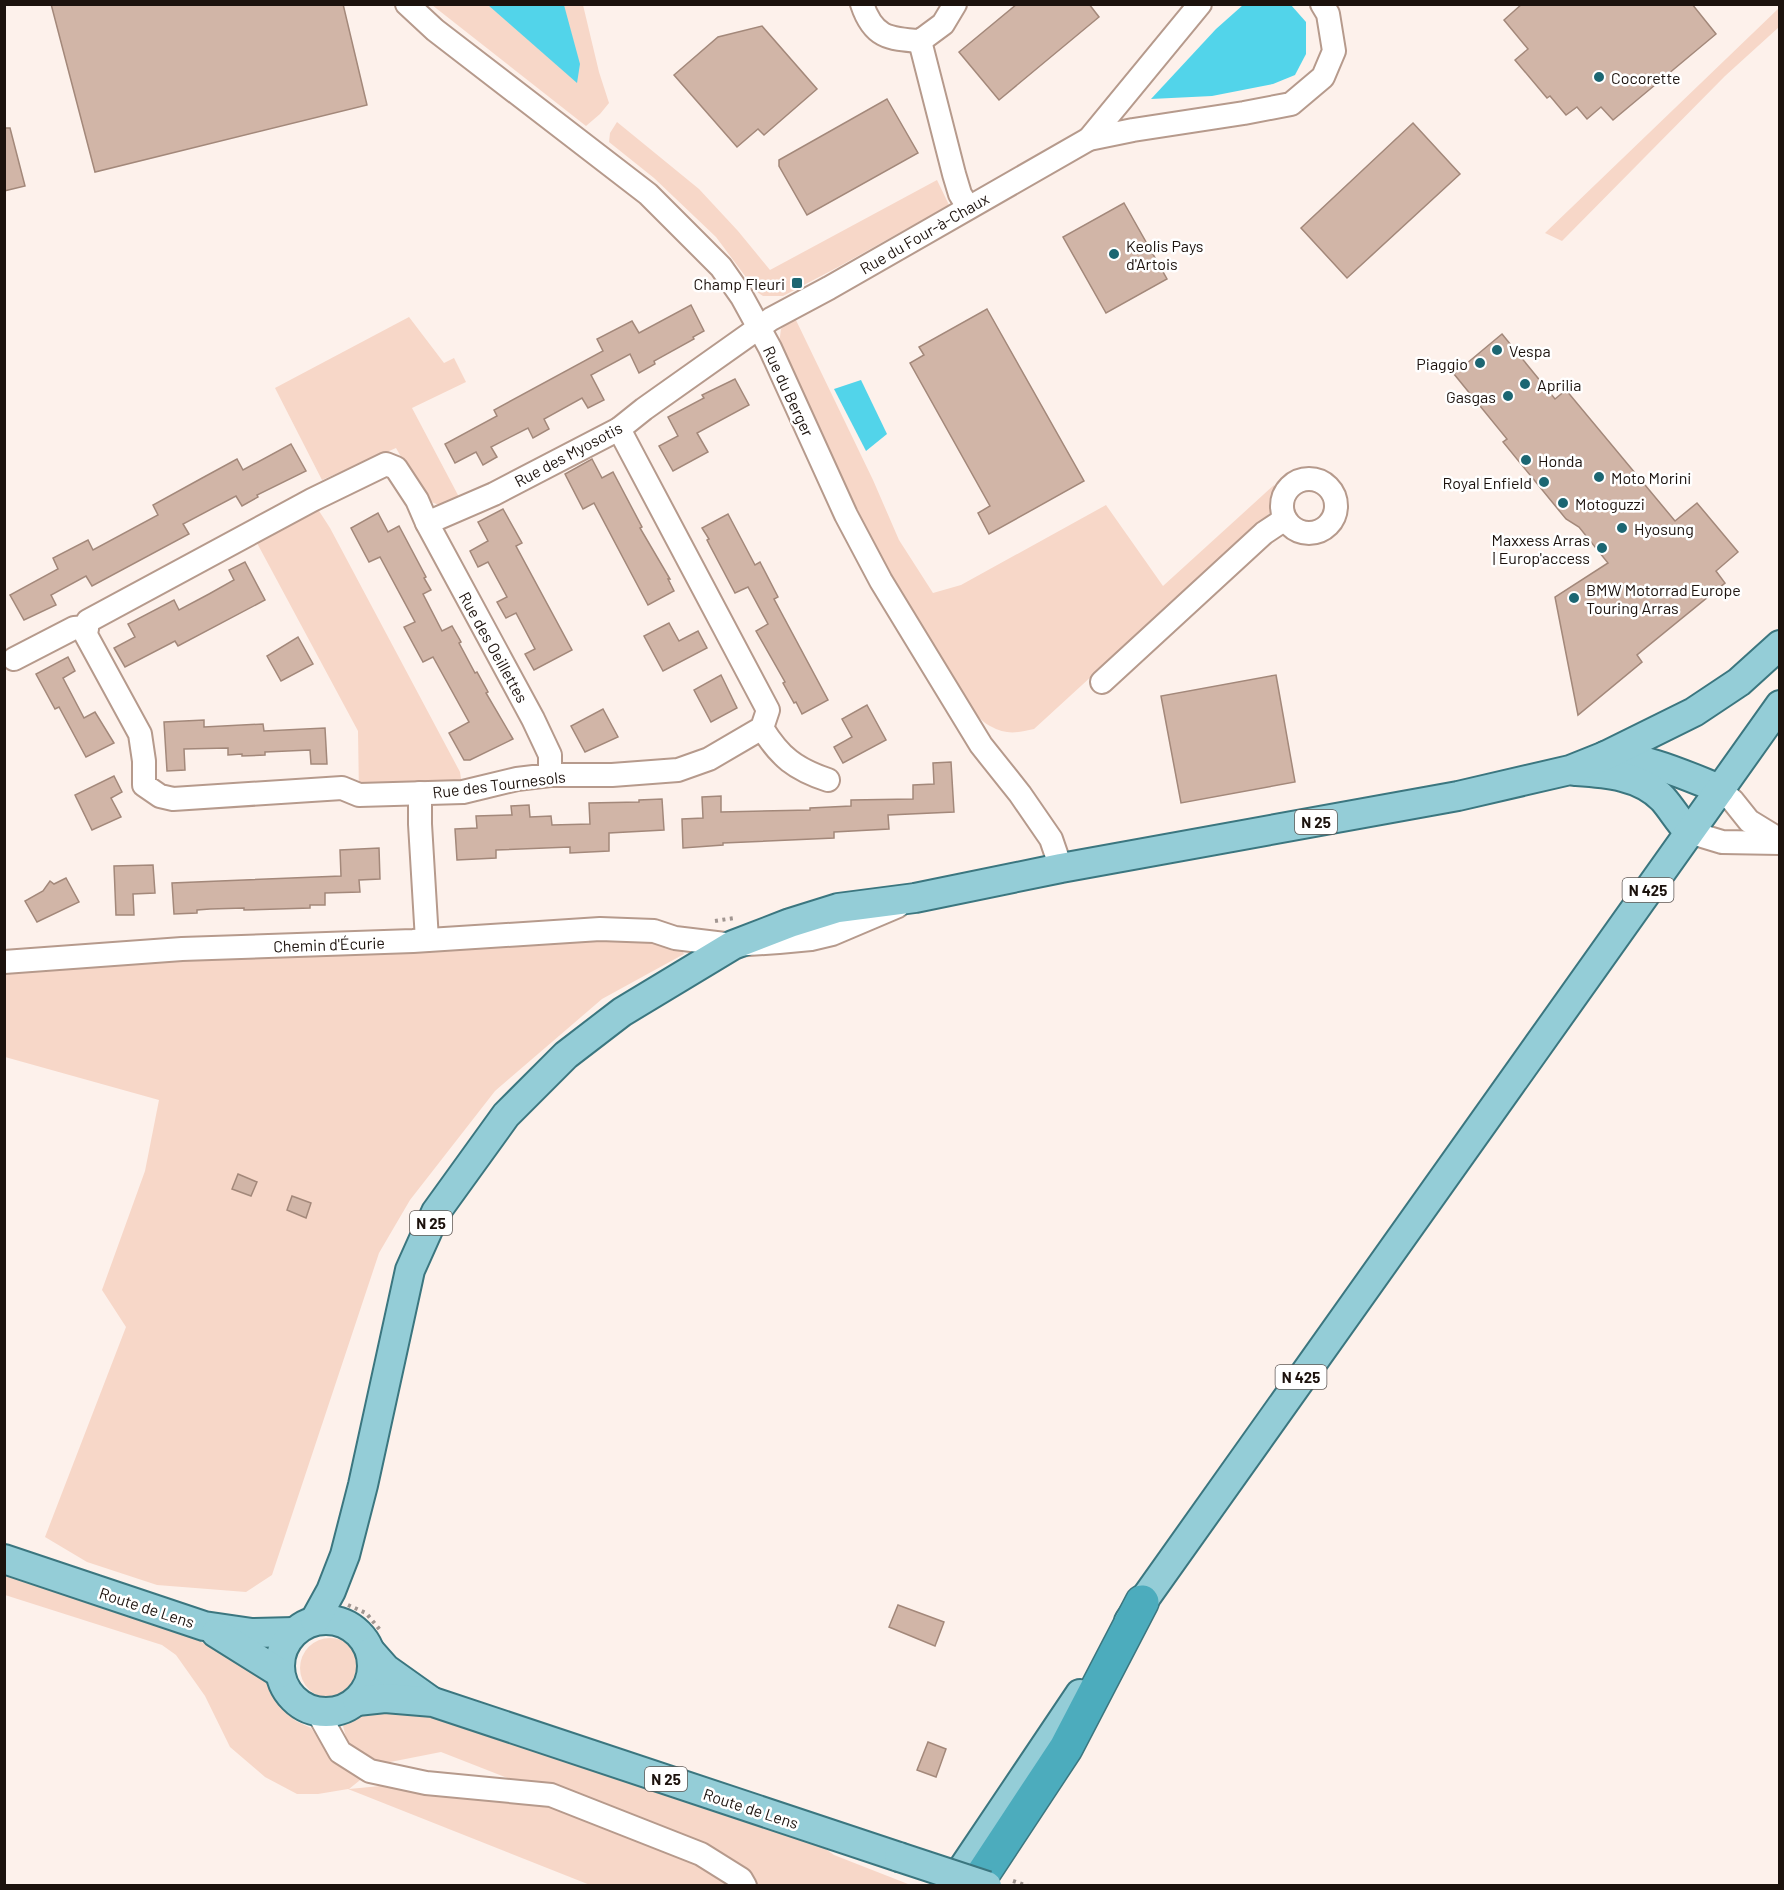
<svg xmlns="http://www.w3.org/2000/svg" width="1784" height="1890" font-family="Barlow,sans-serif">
<rect width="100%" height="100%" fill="#fdf1eb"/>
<g fill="#f7d7c8" fill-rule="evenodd">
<path d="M432,5H583L599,72L609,103L600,114L586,126Z"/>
<path d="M1779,8V27L1725,76L1562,241L1545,233Z"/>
<path d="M617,122L699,189L738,231L770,270L937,180L949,205L840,266L783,296H763L757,292L716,237L654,178L609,142L610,133Z"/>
<path d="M794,316L873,480L899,540L933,593L961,585L1106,505L1163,586L1274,485L1272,511L1034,729C1017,733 1006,735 990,726C970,715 950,678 938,658C878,558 828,450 779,344L781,329Z"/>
<path d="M409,317L444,363L454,358L466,382L412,408L459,497L439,505L426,500L396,448L322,480L275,388Z"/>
<path d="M312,500L330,528L460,772L463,792L359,795L358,731L251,532Z"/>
<path d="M675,938L684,954L602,999L495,1091L410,1200L379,1253L272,1575L246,1592L157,1585L87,1562L45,1537L126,1327L102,1290L145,1171L159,1100L5,1057L4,962L182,949Z"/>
<path d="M5,1574L169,1627L257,1668L270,1683L279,1705L296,1721L311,1728L332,1758L348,1745L343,1726L354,1718L381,1709L398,1710L465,1725L511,1744L646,1786L820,1845L834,1855L908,1884L590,1885L348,1789L318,1794H297L265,1777L230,1747L205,1696L176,1655L162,1645L5,1595ZM441,1752L548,1794L391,1785L349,1789L380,1764Z"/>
<circle cx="330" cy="1668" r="30"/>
</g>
<g fill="#52d4ea">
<path d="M488,5H564L580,64L577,83Z"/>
<path d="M1243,5H1291L1306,22V54L1295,75L1273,84L1212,96L1151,99L1216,29Z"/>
<path d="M861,380L887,434L866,451L834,389Z"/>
</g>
<g fill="#d1b5a7" stroke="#a3887a" stroke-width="1.5">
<path d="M51,4H343L367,105L95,172Z"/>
<path d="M1017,4H1089L1099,17L999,100L959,52Z"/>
<path d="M1522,4H1692L1716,34L1613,120L1601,107L1587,119L1577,107L1566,115L1550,96L1547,98L1515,60L1528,49L1504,20Z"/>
<path d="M762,26L817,89L764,135L758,129L737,147L674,75L718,37Z"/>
<path d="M887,99L918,153L807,215L779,166V160Z"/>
<path d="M1413,123L1460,174L1347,278L1301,228Z"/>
<path d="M4,128H10L25,186L4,191Z"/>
<path d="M1124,203L1167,279L1106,313L1063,237Z"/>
<path d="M691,305L704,331L693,337L694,339L654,361L655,364L639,373L630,354L591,375L604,400L588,408L582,398L544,419L549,429L533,438L528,428L491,447L497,457L483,465L476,452L455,463L445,444L497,416L494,410L603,351L597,339L632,321L639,333Z"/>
<path d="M987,309L1084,481L989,534L978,513L990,506L910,363L924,355L919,347Z"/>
<path d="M1502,334L1555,399L1566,390L1675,521L1697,503L1738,552L1716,571L1725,583L1637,655L1642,662L1578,715L1555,597L1608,563L1579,527L1566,519L1503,442L1507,439L1454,374Z"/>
<path d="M735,379L749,405L697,433L708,452L673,471L659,446L678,436L668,417L704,398L702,395Z"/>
<path d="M291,444L306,471L257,495L258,497L242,506L236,496L183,524L189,534L92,586L86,576L51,595L56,605L24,620L10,595L58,569L53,558L88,540L93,550L158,515L153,505L204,477L237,459L243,470Z"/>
<path d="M592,459L602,478L613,472L642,527L640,528L670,579H668L674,591L648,605L594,503L583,509L565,474Z"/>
<path d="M503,509L522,543L516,546L572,650L534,670L525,654L535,649L516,613L506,618L497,602L507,597L488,562L478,567L470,551L488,541L478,522Z"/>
<path d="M378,513L388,532L399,526L426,577L424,578L431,590L423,594L442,631L452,626L461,642L459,643L475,673L477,672L488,692L486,693L513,739L470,760H464L449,733L469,722L433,657L423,662L404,627L415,622L380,557L369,562L351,528Z"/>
<path d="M728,514L755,565L760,562L778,597L774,599L828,700L802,714L796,702L794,703L783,683L785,682L756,631L768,624L748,587L735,593L707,540L709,539L702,528Z"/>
<path d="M245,562L265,600L178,646L175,641L125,667L114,648L135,637L128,624L174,600L179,610L209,594L234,580L229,570Z"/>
<path d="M669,623L679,641L698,631L707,648L663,671L644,636Z"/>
<path d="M298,637L313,664L281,681L267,656Z"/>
<path d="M68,657L75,671L63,678L84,718L95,712L114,743L86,757L59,707L55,709L36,674Z"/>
<path d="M721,675L737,708L711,722L694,690Z"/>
<path d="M1276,675L1295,782L1181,803L1161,696Z"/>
<path d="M867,705L886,740L843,763L834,747L852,737L842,719Z"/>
<path d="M603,709L618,737L585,752L571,726Z"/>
<path d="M204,720V727L263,724L264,731L325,728L327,764H311L310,750L265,752V755L242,756V754L228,755V748L184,749L185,770L167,771L164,722Z"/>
<path d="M951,762L954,812L888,815L889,829L834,832V838L723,843V845L683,848L682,819L703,818L702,797L721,796V812L810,810V808L851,806V800L913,799V785L934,784L933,763Z"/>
<path d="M114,776L122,792L111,798L121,817L92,830L75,795Z"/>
<path d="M662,799L664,830L609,833V851L570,853V847L496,850V858L457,860L455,829L477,828L476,816L512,815L511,806L529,805L530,817L551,816L552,825L590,824L589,803L639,802V800Z"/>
<path d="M379,848L380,879L359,880L360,892L325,893V905H310V908L244,910V908L210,909L197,910V913L174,914L172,883L341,876L340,850Z"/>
<path d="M153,865L155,893L133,894L134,915H116L114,866Z"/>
<path d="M66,878L79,902L37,922L25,901L43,891L50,881L54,884Z"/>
<path d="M238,1174L257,1182L251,1196L232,1189Z"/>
<path d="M292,1196L311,1203L306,1218L287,1210Z"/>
<path d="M898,1605L944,1622L935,1646L889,1627Z"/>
<path d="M928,1742L946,1749L936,1777L917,1770Z"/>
</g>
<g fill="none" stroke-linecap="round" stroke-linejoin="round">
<defs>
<g id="minor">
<path d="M407,4L435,30L648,194L721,267L742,297L770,348L846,515L881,581L981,745L1020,794L1051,839L1061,868"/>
<path d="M862,4C873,37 888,39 920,41L943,24L955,4"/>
<path d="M920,41L954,174L960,194L968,207"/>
<path d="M1089,139L1200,4"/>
<circle cx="1309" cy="506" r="27"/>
<path d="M427,523L494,494L619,429L644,409L771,319L829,288L1089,139L1133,130L1244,113L1291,104L1323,77L1334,51L1328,14L1322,4"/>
<path d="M14,659L74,628L87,627"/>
<path d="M1102,682L1264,533L1285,519"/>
<path d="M762,728C780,757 795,769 828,780"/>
<path d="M550,775V755L533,719L427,523L417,500L396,468L386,464L312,500L88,621L86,635L140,734L144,761V785L160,796L173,799L342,788L359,795L463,792L517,779L550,775H612L678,770L709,759L762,728L768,710L619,429"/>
<path d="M1720,789L1733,801L1749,821L1780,840"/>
<path d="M420,793V824L427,940"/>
<path d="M1689,832L1722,842L1780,843"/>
<path d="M4,962L182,949L413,941L600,929L654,931L675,938L733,945L779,942L811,939L832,934L898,906"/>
<path d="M317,1711L340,1752L370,1771L426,1783L551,1795L701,1854L741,1879L745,1886"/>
</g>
<g id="major">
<path d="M1605,756C1646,757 1682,774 1720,789"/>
<path d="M1575,771C1605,773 1640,775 1663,799C1672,809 1679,822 1689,832"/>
<path d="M4,1559L204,1626L252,1633L294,1632"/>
<circle cx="326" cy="1666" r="46"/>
<path d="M315,1620L331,1591L345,1555L363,1485L410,1270L436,1212L506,1115L566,1055L622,1012L733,945L790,923L838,908L915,898L1061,868L1458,796L1570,770L1605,756L1694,712L1739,682L1780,645"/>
<path d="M1129,1621L1780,705"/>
<path d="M216,1633L280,1673"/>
<path d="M371,1652L386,1669L431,1701"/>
<path d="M357,1701L385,1698L433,1702L899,1857"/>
<path d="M951,1886L1080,1694"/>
</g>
<path id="highway" d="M975,1886L1066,1748L1142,1602"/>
</defs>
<use href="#minor" stroke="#b69a8c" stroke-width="26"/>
<use href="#major" stroke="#3b767f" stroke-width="32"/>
<use href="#highway" stroke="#3b767f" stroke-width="36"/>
<g stroke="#a19691" stroke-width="4" stroke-dasharray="3 4.5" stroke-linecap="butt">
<path d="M715,921L734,918"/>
<path d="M348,1605L366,1613L381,1631"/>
<path d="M1013,1881L1028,1886"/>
</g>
<use href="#minor" stroke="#fff" stroke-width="22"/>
<use href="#major" stroke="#94cdd7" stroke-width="28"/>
<use href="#highway" stroke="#4cacbd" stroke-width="33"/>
<defs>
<path id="major-bridge" d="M899,1857L987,1886"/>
</defs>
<use href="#major-bridge" stroke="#3b767f" stroke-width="32" stroke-linecap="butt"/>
<use href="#major-bridge" stroke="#94cdd7" stroke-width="28"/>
</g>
<g fill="#1c6672" stroke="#fff" stroke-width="2">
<circle cx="1599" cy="77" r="6"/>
<circle cx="1114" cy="254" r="6"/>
<rect x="791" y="277" width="12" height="12" rx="3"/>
<circle cx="1497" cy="350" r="6"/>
<circle cx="1480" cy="363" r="6"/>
<circle cx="1525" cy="384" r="6"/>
<circle cx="1508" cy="396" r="6"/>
<circle cx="1526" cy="460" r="6"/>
<circle cx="1599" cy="477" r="6"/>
<circle cx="1544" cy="482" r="6"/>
<circle cx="1563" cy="503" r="6"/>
<circle cx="1622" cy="528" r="6"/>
<circle cx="1602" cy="548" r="6"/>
<circle cx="1574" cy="598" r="6"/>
</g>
<g text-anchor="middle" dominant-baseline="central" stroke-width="5" stroke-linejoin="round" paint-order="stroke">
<g fill="#fff" stroke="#605956" stroke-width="1.5">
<rect x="1295" y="810" width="42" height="24" rx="4.5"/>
<rect x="1622.5" y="878" width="51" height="24" rx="4.5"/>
<rect x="410" y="1211" width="42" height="24" rx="4.5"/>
<rect x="1275.5" y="1365" width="51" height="24" rx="4.5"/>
<rect x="645" y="1767" width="42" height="24" rx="4.5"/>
</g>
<g font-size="15" font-weight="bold" fill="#1c120d">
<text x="1316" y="822">N 25</text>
<text x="1648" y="890">N 425</text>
<text x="431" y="1223">N 25</text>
<text x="1301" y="1377">N 425</text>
<text x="666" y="1779">N 25</text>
</g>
<g font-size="16" fill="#1c120d" stroke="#fff" text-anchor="start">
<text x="1611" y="77">Cocorette</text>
<text x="1126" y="245">Keolis Pays<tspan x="1126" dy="18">d'Artois</tspan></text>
<text x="785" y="283" text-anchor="end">Champ Fleuri</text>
<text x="1509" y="350">Vespa</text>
<text x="1468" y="363" text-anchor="end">Piaggio</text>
<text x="1537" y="384">Aprilia</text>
<text x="1496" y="396" text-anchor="end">Gasgas</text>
<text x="1538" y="460">Honda</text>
<text x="1611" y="477">Moto Morini</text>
<text x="1532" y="482" text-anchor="end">Royal Enfield</text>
<text x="1575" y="503">Motoguzzi</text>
<text x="1634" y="528">Hyosung</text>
<text x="1590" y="539" text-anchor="end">Maxxess Arras<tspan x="1590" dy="18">| Europ'access</tspan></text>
<text x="1586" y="589">BMW Motorrad Europe<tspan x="1586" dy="18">Touring Arras</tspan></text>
</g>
<g font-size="16" fill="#1c120d" stroke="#fff">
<text transform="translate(924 233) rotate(-30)">Rue du Four-à-Chaux</text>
<text transform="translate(789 391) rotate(65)">Rue du Berger</text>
<text transform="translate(568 454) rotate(-28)">Rue des Myosotis</text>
<text transform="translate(494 647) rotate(61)">Rue des Oeillettes</text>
<text transform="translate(499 784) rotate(-7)">Rue des Tournesols</text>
<text transform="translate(329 944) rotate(-2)">Chemin d'Écurie</text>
<text transform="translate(147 1607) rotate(18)">Route de Lens</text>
<text transform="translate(751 1808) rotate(18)">Route de Lens</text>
</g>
</g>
<rect width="1784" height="1890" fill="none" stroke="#1c120d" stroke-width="12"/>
</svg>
